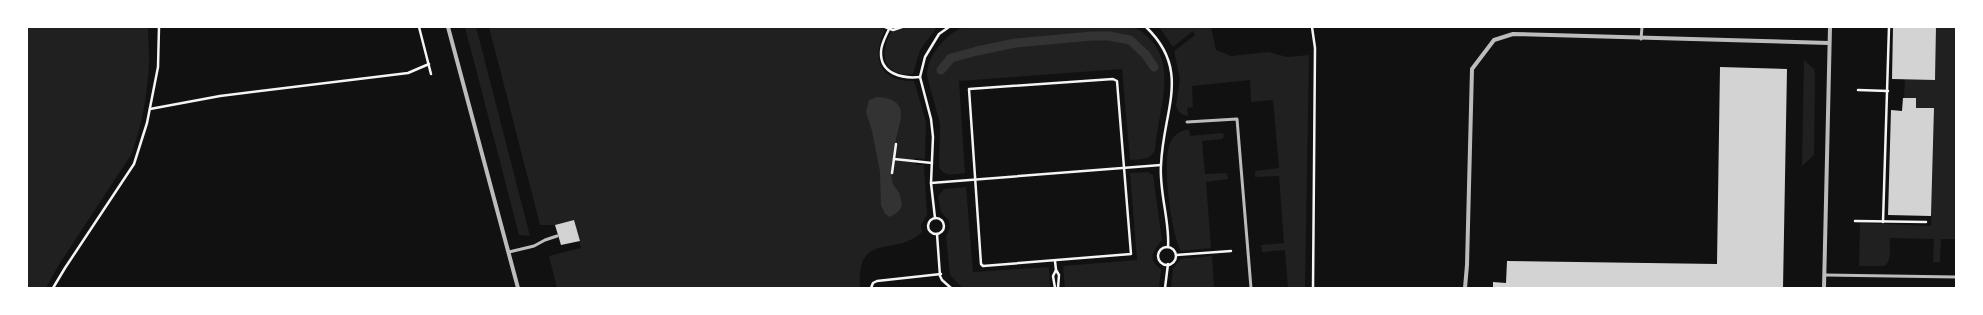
<svg xmlns="http://www.w3.org/2000/svg" width="1983" height="315" font-family="Arial,sans-serif">
<rect width="100%" height="100%" fill="#111"/>
<g fill="#202020">
<path d="M27,27H148C148,38 149,50 149,61C148,93 142,126 131,155L58,266L46,288H27Z"/>
<path d="M465,27H476L530,236L519,235Z"/>
<path d="M489,27H880L885,30C871,58 879,82 914,81L926,122L925,159L915,158V165H924L927,215L921,225L922,232C895,258 856,230 860,288H557L549,256L581,248L574,220L555,225H540Z"/>
<path d="M904,27H937L920,50L913,74C883,77 879,54 891,32Z"/>
<path d="M964,27H1134C1184,54 1158,107 1155,150C1150,161 1140,159 1130,160L1122,69L959,81L965,173C955,174 945,178 939,167L940,124L927,76C926,57 946,33 964,27Z"/>
<path d="M1159,27H1211L1216,50L1231,56L1268,52L1287,57L1309,55L1305,288H1288L1285,250L1262,252L1261,245L1284,243L1279,176L1255,177V171L1279,168L1273,100L1251,102L1250,80L1192,86L1193,107L1187,108L1188,116C1181,115 1178,112 1176,105L1180,79L1174,51L1195,35L1193,31L1173,47Z"/>
<path d="M1936,27H1956V239H1941L1940,262H1933L1934,239L1890,238C1889,246 1893,261 1884,266H1859L1860,223L1931,226L1934,109L1916,108V98H1904L1905,79L1935,80Z"/>
<path d="M1804,60L1814,69L1815,75L1814,155L1802,166Z"/>
<path d="M1185,130H1189L1190,136L1221,133L1225,135L1222,139L1202,141L1205,174L1227,173L1228,179L1206,182L1211,248L1181,251C1171,234 1161,157 1171,141C1174,135 1179,132 1185,130Z"/>
<path d="M1148,172L1153,175L1162,240C1154,251 1146,258 1161,269L1159,288H1065L1063,266L1137,260L1130,173Z"/>
<path d="M966,187L973,272L1049,267L1050,288H963L950,275L946,236L950,228L949,221L941,212L938,196L944,189Z"/>
<path d="M1212,256L1214,288H1171L1173,268L1181,259Z"/>
</g>
<path fill="#333" d="M877,97C910,99 901,118 896,139C893,151 890,168 892,180C892,185 897,189 899,193C901,197 901,202 902,206L898,212L890,217L885,214L881,205L880,172L872,131L866,112L869,100Z"/>
<g fill="none" stroke-linecap="round" stroke-linejoin="round">
<path stroke="#333" stroke-width="9" d="M941,70L951,58L977,51L1015,43L1092,36H1109L1130,40L1146,55L1154,67"/>
</g>
<g fill="#d3d3d3">
<path d="M1893,27H1936L1935,80L1892,79Z"/>
<path d="M1720,67L1787,69L1783,288H1493V282L1506,283L1507,261L1717,264Z"/>
<path d="M1903,98H1916V108H1934L1931,216L1888,215L1891,110L1902,111Z"/>
<path d="M574,220L580,241L561,245L555,225Z"/>
</g>
<g fill="none" stroke-linecap="round" stroke-linejoin="round">
<g stroke="#f5f5f5" stroke-width="2.5">
<path d="M419,27L431,74"/>
<path d="M885,27L893,30L902,27"/>
<path d="M1146,27C1192,71 1163,110 1161,165C1159,192 1170,222 1168,247"/>
<path d="M1312,27L1315,48L1313,288"/>
<path d="M889,29C886,36 881,44 881,52C880,74 903,79 920,77"/>
<path d="M1113,79L1117,81L1131,254L983,266L981,264L969,89Z"/>
<path d="M1858,90L1888,91"/>
<path d="M150,109L220,96L408,73L429,64"/>
<path d="M894,159L932,163"/>
<path d="M892,173L896,144"/>
<path d="M931,183L1161,165"/>
<circle cx="936" cy="226" r="8"/>
<path d="M935,218L931,183L933,137L931,119L920,77L925,57L939,34L949,27"/>
<path d="M1855,221L1926,222"/>
<path d="M1883,222L1889,27"/>
<path d="M937,234L940,276L942,280L951,288"/>
<circle cx="1167" cy="256" r="9"/>
<path d="M1176,255L1231,251"/>
<path d="M1055,261L1056,270"/>
<path d="M53,288L65,268L134,164L147,123L158,67L159,27"/>
<path d="M871,288L873,283L877,281L941,274"/>
<path d="M1055,288L1053,276L1056,270L1059,275L1058,288"/>
<path d="M1165,288L1168,264"/>
</g>
<g stroke="#bcbcbc" stroke-width="3">
<path d="M1641,39L1642,27"/>
<path d="M1187,122L1237,119L1251,288"/>
<path d="M509,252L534,246L545,240L557,236"/>
<path d="M1825,275L1956,277"/>
</g>
<g stroke="#bcbcbc" stroke-width="4">
<path d="M448,27L518,288"/>
<path d="M1465,288L1467,265L1472,69L1494,40L1513,34L1829,43"/>
<path d="M1824,288L1830,27"/>
</g>
</g>
<rect width="1983" height="315" fill="none" stroke="#ffffff" stroke-width="56"/>
</svg>
